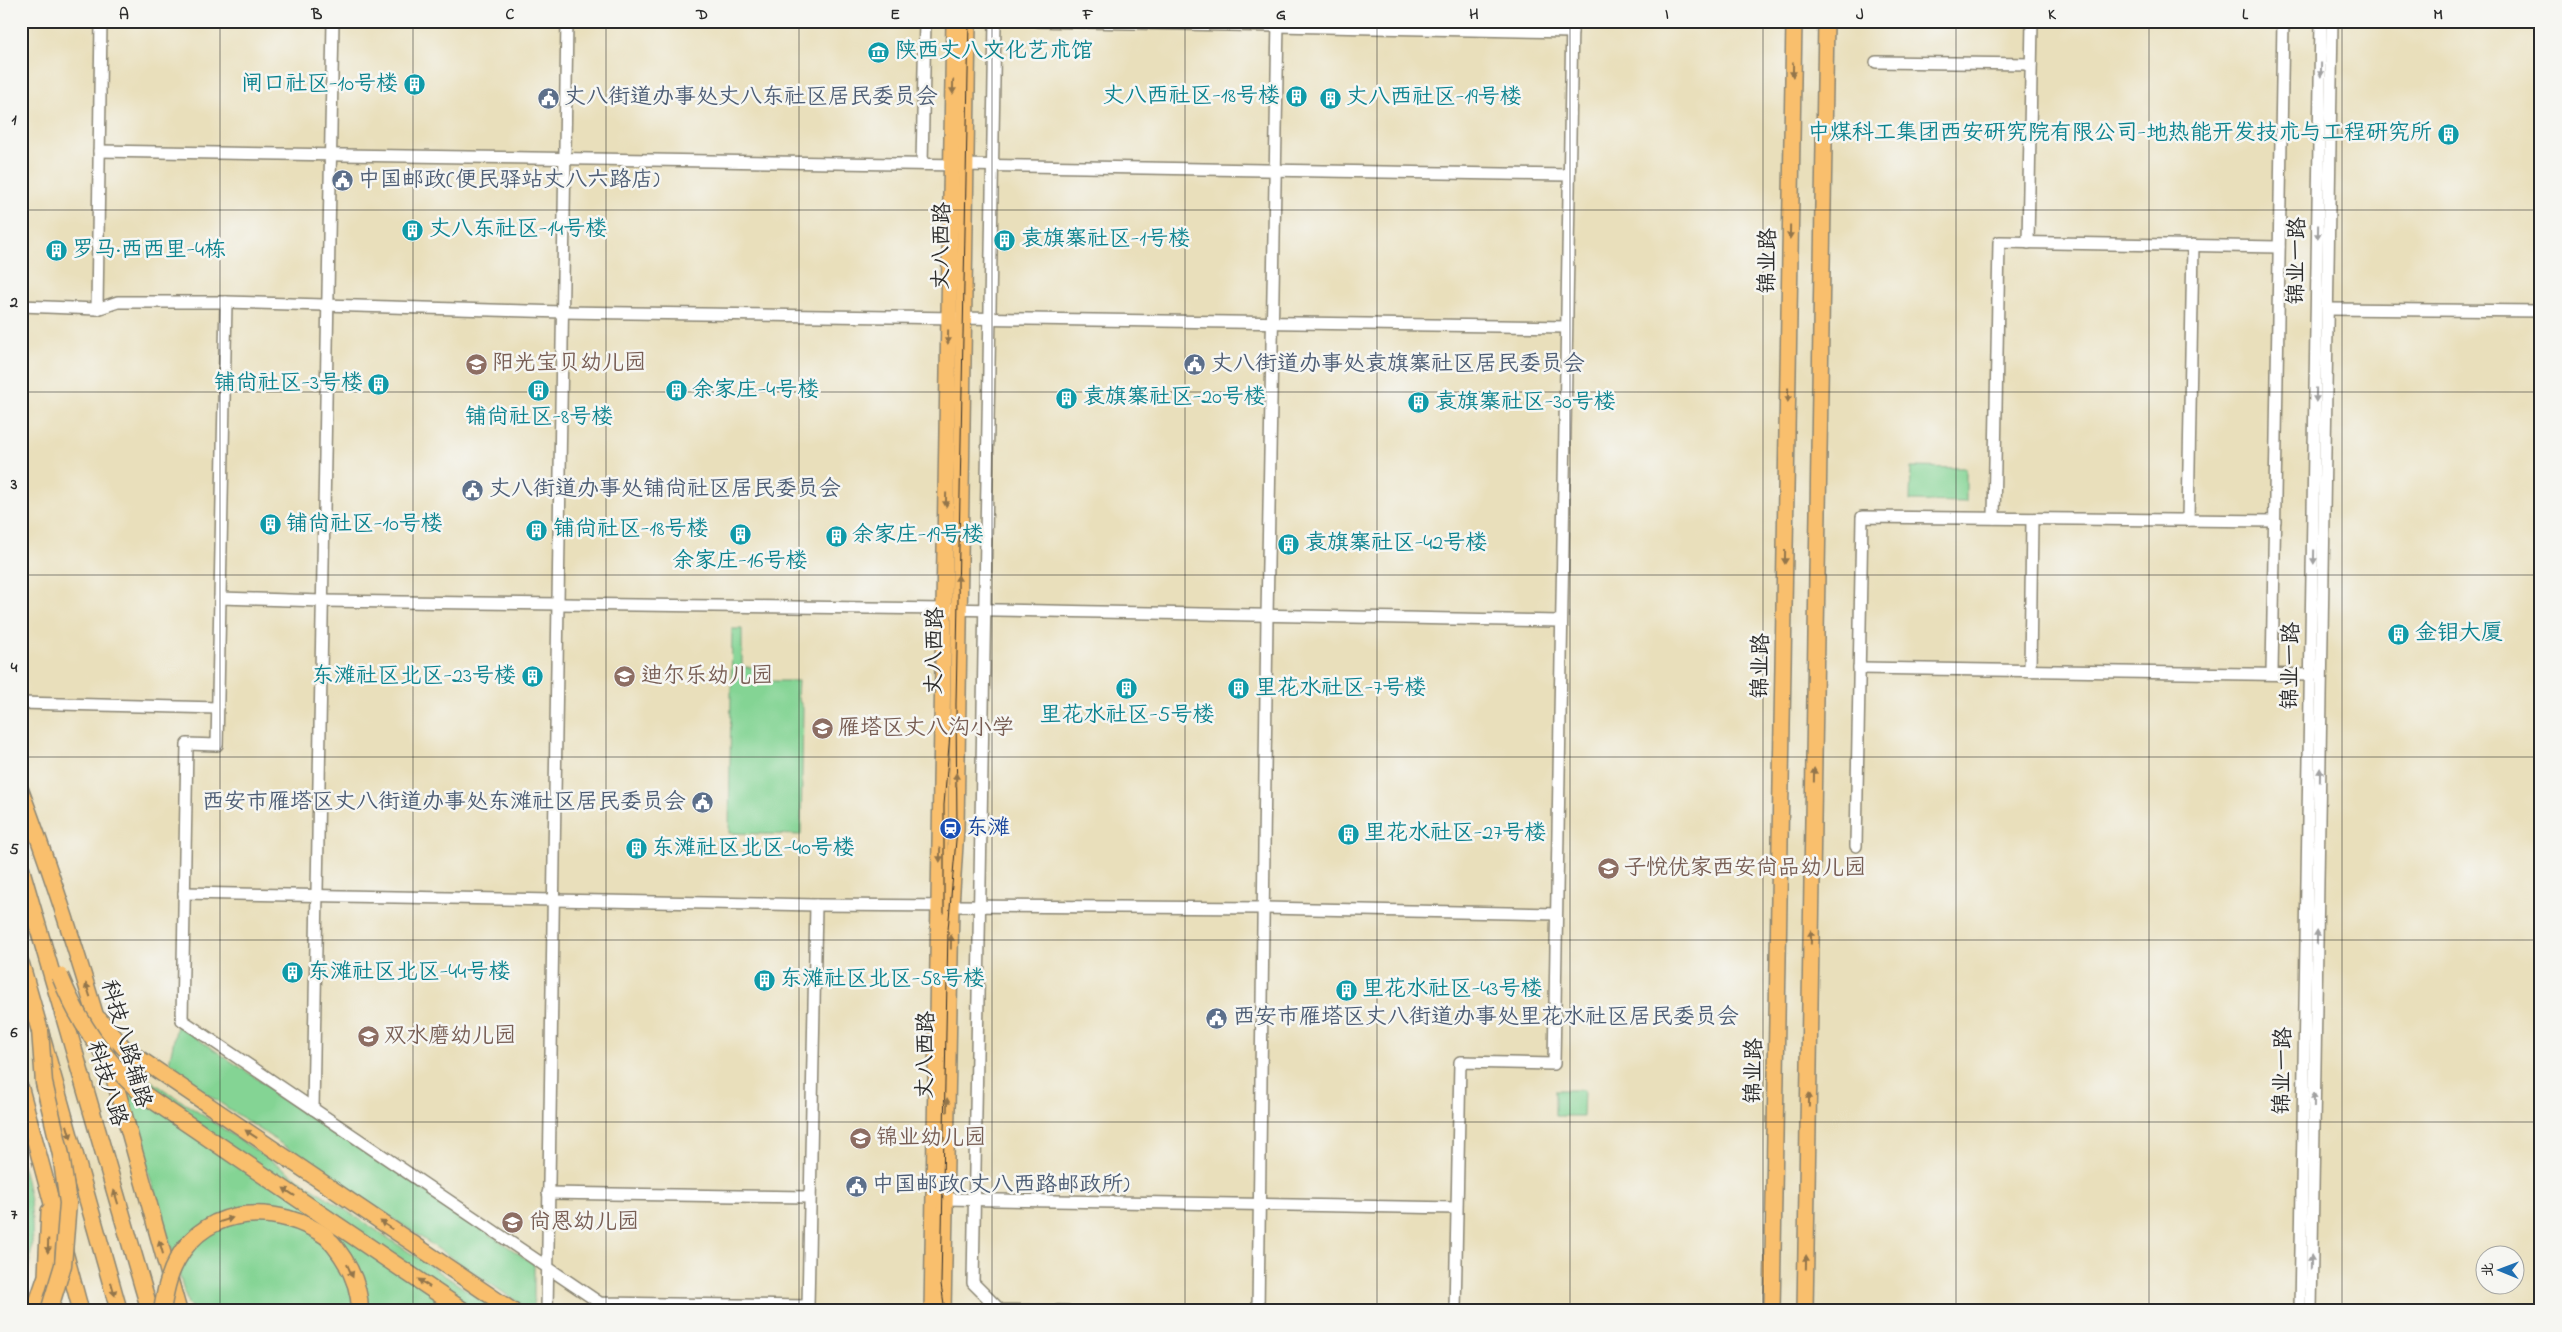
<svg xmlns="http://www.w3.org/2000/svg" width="2562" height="1332" font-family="'Indie Flower','LXGW WenKai TC',sans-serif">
<rect width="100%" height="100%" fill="#f6f6f2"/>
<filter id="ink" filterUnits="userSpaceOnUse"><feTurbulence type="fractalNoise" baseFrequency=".02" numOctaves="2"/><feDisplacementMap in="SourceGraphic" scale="10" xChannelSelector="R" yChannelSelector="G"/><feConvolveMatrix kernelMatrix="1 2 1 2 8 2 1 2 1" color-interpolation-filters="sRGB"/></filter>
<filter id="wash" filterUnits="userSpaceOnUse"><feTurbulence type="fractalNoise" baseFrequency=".0096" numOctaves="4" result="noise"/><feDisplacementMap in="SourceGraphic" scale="20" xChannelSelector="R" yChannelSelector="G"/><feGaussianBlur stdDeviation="1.12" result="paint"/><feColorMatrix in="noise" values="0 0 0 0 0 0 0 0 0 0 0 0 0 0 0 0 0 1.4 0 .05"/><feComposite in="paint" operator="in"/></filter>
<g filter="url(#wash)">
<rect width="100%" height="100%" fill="#e9dfbb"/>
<g fill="#84d494" stroke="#588060">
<path d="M1911,467L1966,468V502L1910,501Z"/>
<path d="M732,629H742V667L766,668V681H798L797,696L803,708L801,835L729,833Z"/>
<path d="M177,1025L534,1264V1311H531L168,1068Z"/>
<path d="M124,1063L498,1311H196L188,1304L125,1093L120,1070Z"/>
<path d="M1555,1090H1584L1583,1116H1555Z"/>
<path d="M21,1161C34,1205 38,1250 21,1293Z"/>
</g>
</g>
<g filter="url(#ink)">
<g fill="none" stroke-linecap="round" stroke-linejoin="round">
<defs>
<g id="minor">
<path d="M995,21L973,1283L1000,1310L1067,1311"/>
<path d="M1038,21L1572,32"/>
<path d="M1876,62L2031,64"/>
<path d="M99,151L1569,175"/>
<path d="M922,164L925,21"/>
<path d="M2028,243L2032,21"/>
<path d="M226,302L217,745L187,744L182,1020L600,1303L808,1306L816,905"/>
<path d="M21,306L97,309L118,302H226L562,312L1566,327"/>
<path d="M97,309L101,21"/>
<path d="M2328,309L2541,311"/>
<path d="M1994,518L1999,242L2279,247"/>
<path d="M2188,520L2193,245"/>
<path d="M220,598L322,601L944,609L1560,621"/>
<path d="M1859,668L2312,675"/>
<path d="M2030,670L2032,519"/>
<path d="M2272,674L2283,21"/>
<path d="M21,703L218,708"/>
<path d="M1856,846L1862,517L2275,521"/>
<path d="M184,893L816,905L1262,908L1556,914"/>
<path d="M313,1109L333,21"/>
<path d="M548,1193L810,1197"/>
<path d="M946,1199L1456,1208"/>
<path d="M547,1311L567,21"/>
<path d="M1258,1311L1267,616L1278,21"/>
<path d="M1455,1311L1460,1062L1554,1064L1572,21"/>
<path d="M2300,1311L2321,21"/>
<path d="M2311,1311L2332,21"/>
</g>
<g id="major">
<path d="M21,791C85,961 130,1137 179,1311"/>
<path d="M99,1019L124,1048L513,1311"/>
<path d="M21,1089L81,1311"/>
<path d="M34,1311L46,1276L49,1211"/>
<path d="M932,1311L954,21"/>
<path d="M943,1311L951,906L956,829L968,21"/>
<path d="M1772,1311L1794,21"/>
<path d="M1805,1311L1826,21"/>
</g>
<g id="highway">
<path d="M21,869L150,1311"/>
<path d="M21,964L119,1311"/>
<path d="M327,1237C345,1257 360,1283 360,1311"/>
</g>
</defs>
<use href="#minor" stroke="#8a8573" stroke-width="14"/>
<use href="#major" stroke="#8a8573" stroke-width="18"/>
<use href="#highway" stroke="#8a8573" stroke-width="19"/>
<use href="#minor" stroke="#fff" stroke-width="11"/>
<use href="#major" stroke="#f9bf6d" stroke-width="15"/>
<use href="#highway" stroke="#f9bf6d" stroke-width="16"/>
<g stroke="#2b2b2b" stroke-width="1">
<path d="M944,913V805L950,734"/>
<path d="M945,1311L941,1284L948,930L957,829L956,704L969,21"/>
</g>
<defs>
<g id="highway-bridge">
<path d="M60,976C79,1023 102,1057 139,1091L464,1311"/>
<path d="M40,1030L44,1083L61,1155L68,1203L63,1265L49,1311"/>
<path d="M162,1311C165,1293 168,1276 177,1260C208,1203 280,1204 327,1237"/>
</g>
</defs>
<use href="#highway-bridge" stroke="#8a8573" stroke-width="19" stroke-linecap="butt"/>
<use href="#highway-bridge" stroke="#f9bf6d" stroke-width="16"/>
</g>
<defs><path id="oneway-solid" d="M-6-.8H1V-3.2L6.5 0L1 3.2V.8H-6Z" transform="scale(1.25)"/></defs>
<g fill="#92754c">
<use href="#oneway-solid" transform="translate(1793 70) rotate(91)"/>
<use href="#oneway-solid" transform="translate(953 87) rotate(91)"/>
<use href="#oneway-solid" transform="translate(1790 232) rotate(91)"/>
<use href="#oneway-solid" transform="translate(948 337) rotate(91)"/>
<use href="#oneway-solid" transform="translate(1788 395) rotate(91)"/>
<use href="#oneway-solid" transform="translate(946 500) rotate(91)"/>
<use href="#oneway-solid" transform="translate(1785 557) rotate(91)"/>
<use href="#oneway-solid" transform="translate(958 582) rotate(-89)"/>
<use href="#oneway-solid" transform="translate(1814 775) rotate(-89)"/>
<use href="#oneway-solid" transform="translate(956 780) rotate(-89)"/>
<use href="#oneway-solid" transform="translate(940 855) rotate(91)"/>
<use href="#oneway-solid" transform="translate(1811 937) rotate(-89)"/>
<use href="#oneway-solid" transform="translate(951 942) rotate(-89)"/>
<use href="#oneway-solid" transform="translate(88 990) rotate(-108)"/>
<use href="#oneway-solid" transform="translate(1809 1100) rotate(-89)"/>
<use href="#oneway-solid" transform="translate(947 1105) rotate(-89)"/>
<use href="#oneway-solid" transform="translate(69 1132) rotate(74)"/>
<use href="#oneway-solid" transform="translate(251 1134) rotate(-146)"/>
<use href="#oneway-solid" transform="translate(289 1192) rotate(-146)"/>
<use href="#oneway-solid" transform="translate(116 1197) rotate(-107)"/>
<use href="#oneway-solid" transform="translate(226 1220) rotate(-17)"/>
<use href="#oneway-solid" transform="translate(386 1225) rotate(-146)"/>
<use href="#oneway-solid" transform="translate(48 1246) rotate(92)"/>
<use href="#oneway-solid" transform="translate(161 1247) rotate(-106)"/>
<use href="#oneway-solid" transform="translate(1806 1262) rotate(-89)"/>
<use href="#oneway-solid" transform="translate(350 1271) rotate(66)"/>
<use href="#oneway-solid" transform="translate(424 1283) rotate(-146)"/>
<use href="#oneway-solid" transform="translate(113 1289) rotate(74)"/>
</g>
<g fill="#a0a0a0">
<use href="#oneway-solid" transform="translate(2321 70) rotate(91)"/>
<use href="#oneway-solid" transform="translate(2318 232) rotate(91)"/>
<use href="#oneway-solid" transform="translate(2316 395) rotate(91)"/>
<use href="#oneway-solid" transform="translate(2314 557) rotate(91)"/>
<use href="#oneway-solid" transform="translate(2320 775) rotate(-89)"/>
<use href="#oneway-solid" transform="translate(2317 937) rotate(-89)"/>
<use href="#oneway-solid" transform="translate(2314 1100) rotate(-89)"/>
<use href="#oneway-solid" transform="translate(2311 1262) rotate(-89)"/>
</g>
</g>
<path fill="none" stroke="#2b2b2b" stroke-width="1" stroke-opacity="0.55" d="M220,21V1311M413,21V1311M606,21V1311M799,21V1311M992,21V1311M1185,21V1311M1377,21V1311M1570,21V1311M1763,21V1311M1956,21V1311M2149,21V1311M2342,21V1311M21,210H2541M21,392H2541M21,575H2541M21,757H2541M21,940H2541M21,1122H2541"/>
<defs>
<symbol id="museum-disc" viewBox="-11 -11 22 22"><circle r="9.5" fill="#0f9aa8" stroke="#f6f6f2"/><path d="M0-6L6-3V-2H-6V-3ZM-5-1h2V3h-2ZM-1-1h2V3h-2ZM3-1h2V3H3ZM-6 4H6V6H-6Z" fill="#fff"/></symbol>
<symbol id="building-disc" viewBox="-11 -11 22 22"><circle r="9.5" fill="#0f9aa8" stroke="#f6f6f2"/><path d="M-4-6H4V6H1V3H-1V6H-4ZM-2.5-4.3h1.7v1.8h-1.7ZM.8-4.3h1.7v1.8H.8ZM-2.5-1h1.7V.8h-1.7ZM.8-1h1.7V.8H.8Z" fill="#fff"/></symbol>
<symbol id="civic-disc" viewBox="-11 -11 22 22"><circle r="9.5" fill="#5c6f8a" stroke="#f6f6f2"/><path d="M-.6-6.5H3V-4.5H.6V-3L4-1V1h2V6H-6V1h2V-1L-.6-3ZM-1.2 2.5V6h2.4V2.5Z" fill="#fff"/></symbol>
<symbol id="school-disc" viewBox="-11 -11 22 22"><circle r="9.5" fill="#8d6e63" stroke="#f6f6f2"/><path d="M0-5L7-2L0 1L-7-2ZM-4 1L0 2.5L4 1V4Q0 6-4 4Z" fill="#fff"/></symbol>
<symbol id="station-disc" viewBox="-11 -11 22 22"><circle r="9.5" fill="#1a4fb4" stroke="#f6f6f2"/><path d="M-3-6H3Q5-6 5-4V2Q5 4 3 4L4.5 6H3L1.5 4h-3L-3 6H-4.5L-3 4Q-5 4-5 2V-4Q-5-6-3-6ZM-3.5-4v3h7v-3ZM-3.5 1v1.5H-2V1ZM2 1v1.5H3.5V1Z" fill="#fff"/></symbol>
</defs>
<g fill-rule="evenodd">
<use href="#museum-disc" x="866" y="40" width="25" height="25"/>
<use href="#building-disc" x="402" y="72" width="25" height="25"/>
<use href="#building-disc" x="1284" y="84" width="25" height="25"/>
<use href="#civic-disc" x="536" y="86" width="25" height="25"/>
<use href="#building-disc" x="1318" y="86" width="25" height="25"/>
<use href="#building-disc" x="2436" y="122" width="25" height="25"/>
<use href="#civic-disc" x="330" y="168" width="25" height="25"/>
<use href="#building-disc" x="400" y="218" width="25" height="25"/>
<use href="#building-disc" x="992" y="228" width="25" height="25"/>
<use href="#building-disc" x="44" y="238" width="25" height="25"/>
<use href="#school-disc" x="464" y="352" width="25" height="25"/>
<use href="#civic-disc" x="1182" y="352" width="25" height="25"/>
<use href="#building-disc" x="366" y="372" width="25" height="25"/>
<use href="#building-disc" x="526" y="378" width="25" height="25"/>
<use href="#building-disc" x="664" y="378" width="25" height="25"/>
<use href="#building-disc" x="1054" y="386" width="25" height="25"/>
<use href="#building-disc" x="1406" y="390" width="25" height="25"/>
<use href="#civic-disc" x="460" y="478" width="25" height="25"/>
<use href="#building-disc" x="258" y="512" width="25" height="25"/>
<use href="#building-disc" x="524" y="518" width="25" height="25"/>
<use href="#building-disc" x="728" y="522" width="25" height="25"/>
<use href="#building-disc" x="824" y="524" width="25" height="25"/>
<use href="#building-disc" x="1276" y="532" width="25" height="25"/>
<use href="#building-disc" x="2386" y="622" width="25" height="25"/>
<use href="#building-disc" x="520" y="664" width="25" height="25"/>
<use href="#school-disc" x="612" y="664" width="25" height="25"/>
<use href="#building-disc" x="1114" y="676" width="25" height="25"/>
<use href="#building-disc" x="1226" y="676" width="25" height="25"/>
<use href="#school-disc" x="810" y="716" width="25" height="25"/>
<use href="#civic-disc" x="690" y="790" width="25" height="25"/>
<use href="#station-disc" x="938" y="816" width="25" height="25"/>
<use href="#building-disc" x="1336" y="822" width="25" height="25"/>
<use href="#building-disc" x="624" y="836" width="25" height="25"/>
<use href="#school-disc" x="1596" y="856" width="25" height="25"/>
<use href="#building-disc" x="280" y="960" width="25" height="25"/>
<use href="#building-disc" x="752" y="968" width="25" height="25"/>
<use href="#building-disc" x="1334" y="978" width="25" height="25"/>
<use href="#civic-disc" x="1204" y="1006" width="25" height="25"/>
<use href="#school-disc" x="356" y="1024" width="25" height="25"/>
<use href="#school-disc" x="848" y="1126" width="25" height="25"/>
<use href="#civic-disc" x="844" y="1174" width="25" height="25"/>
<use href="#school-disc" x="500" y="1210" width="25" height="25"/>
</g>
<g text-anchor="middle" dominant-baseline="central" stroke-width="5" stroke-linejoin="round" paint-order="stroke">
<g font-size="22" fill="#0d838f" stroke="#f6f6f2" text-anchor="start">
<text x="895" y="52">陕西丈八文化艺术馆</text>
<text x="398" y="85" text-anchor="end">闸口社区-10号楼</text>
<text x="1280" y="97" text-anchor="end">丈八西社区-18号楼</text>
<text x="1346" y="98">丈八西社区-19号楼</text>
<text x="2432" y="134" text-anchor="end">中煤科工集团西安研究院有限公司-地热能开发技术与工程研究所</text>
<text x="429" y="230">丈八东社区-14号楼</text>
<text x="1021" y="240">袁旗寨社区-1号楼</text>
<text x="72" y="251">罗马·西西里-4栋</text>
<text x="363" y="384" text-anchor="end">铺尚社区-3号楼</text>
<text x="692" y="391">余家庄-4号楼</text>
<text x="1083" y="398">袁旗寨社区-20号楼</text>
<text x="1435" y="403">袁旗寨社区-30号楼</text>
<text x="539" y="418" text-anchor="middle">铺尚社区-8号楼</text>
<text x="286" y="525">铺尚社区-10号楼</text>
<text x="553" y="530">铺尚社区-18号楼</text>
<text x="852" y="536">余家庄-19号楼</text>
<text x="1305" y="544">袁旗寨社区-42号楼</text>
<text x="740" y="562" text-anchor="middle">余家庄-16号楼</text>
<text x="2415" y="634">金钼大厦</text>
<text x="516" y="677" text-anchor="end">东滩社区北区-23号楼</text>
<text x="1255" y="689">里花水社区-7号楼</text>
<text x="1127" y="716" text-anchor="middle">里花水社区-5号楼</text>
<text x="1364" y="834">里花水社区-27号楼</text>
<text x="652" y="849">东滩社区北区-40号楼</text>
<text x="308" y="973">东滩社区北区-44号楼</text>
<text x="780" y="980">东滩社区北区-58号楼</text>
<text x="1362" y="990">里花水社区-43号楼</text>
</g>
<g font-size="22" fill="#4e5e75" stroke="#f6f6f2" text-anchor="start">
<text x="564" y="98">丈八街道办事处丈八东社区居民委员会</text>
<text x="358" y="181">中国邮政(便民驿站丈八六路店)</text>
<text x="1211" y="365">丈八街道办事处袁旗寨社区居民委员会</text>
<text x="489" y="490">丈八街道办事处铺尚社区居民委员会</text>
<text x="686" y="803" text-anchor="end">西安市雁塔区丈八街道办事处东滩社区居民委员会</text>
<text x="1233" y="1018">西安市雁塔区丈八街道办事处里花水社区居民委员会</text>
<text x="872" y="1186">中国邮政(丈八西路邮政所)</text>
</g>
<g font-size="22" fill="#2b2b2b" stroke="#f6f6f2">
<text transform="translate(943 246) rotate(-89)">丈八西路</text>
<text transform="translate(1769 261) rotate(-89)">锦业路</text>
<text transform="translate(2298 261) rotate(-89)">锦业一路</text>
<text transform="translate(936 651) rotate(-89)">丈八西路</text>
<text transform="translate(1762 666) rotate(-89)">锦业路</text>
<text transform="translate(2292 666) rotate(-89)">锦业一路</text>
<text transform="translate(125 1044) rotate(74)">科技八路辅路</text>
<text transform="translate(927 1055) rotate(-89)">丈八西路</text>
<text transform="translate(1755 1071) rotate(-89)">锦业路</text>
<text transform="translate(2284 1071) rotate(-89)">锦业一路</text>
<text transform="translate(106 1084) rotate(73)">科技八路</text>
</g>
<g font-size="22" fill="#785e54" stroke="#f6f6f2" text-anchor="start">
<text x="492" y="364">阳光宝贝幼儿园</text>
<text x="641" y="677">迪尔乐幼儿园</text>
<text x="838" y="729">雁塔区丈八沟小学</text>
<text x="1624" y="869">子悦优家西安尚品幼儿园</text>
<text x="384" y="1037">双水磨幼儿园</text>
<text x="876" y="1139">锦业幼儿园</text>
<text x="529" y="1223">尚恩幼儿园</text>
</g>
<g font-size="22" fill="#164399" stroke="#f6f6f2" text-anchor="start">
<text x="966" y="829">东滩</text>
</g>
</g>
<rect width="2562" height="1332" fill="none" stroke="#f6f6f2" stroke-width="55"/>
<g transform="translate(2500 1270) rotate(271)"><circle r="24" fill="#f6f6f2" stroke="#a5a5a2"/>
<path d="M0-4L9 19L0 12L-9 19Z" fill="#1f6fb2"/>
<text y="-8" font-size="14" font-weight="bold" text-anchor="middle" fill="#2b2b2b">北</text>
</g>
<rect x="28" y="28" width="2506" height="1276" fill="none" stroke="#2b2b2b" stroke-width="2"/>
<g font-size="16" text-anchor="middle" font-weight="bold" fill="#2b2b2b">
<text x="124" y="19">A</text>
<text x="317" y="19">B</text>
<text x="510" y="19">C</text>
<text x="702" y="19">D</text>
<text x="895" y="19">E</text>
<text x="1088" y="19">F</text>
<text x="1281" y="19">G</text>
<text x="1474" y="19">H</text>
<text x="1667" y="19">I</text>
<text x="1860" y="19">J</text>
<text x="2052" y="19">K</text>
<text x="2245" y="19">L</text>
<text x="2438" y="19">M</text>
<text x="14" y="124">1</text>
<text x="14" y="307">2</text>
<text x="14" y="489">3</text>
<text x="14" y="672">4</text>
<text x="14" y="854">5</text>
<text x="14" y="1037">6</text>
<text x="14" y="1219">7</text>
</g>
</svg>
